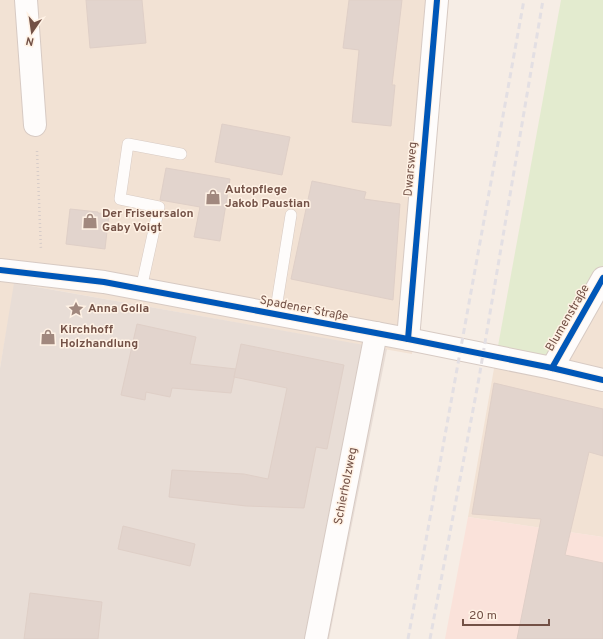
<svg xmlns="http://www.w3.org/2000/svg" width="603" height="639" font-family="Overpass,sans-serif">
<rect width="100%" height="100%" fill="#f6ede5"/>
<g fill="#f2e2d4">
<path d="M0,0H449L412,354L15,283L0,368Z"/>
<path d="M603,266V537L468,517L496,357L547,366Z"/>
</g>
<path fill="#fae2da" d="M468,517L603,537V639H445Z"/>
<path fill="#e8ddd6" d="M14,283L387,349L329,639H0V368Z"/>
<path fill="#e3ebcf" d="M561,0H603V266L546,366L496,357Z"/>
<g fill="#e2d4cd" stroke="#dfcfc7">
<path d="M86,0H142L146,43L90,48Z"/>
<path d="M349,0H402L392,85H395L391,126L352,122L359,50L343,48Z"/>
<path d="M222,124L290,137L282,175L215,162Z"/>
<path d="M166,168L230,179L220,241L194,237L200,207L160,200Z"/>
<path d="M312,181L366,192L364,199L400,204L393,300L291,279Z"/>
<path d="M70,209L98,212V213L109,214L105,249L66,244Z"/>
<path d="M137,324L196,337L190,364L236,369L231,393L172,388L170,397L146,392L145,400L121,395Z"/>
<path d="M241,344L344,365L327,449L316,447L304,508L246,506L169,497L172,470L244,474L268,479L287,388L234,377Z"/>
<path d="M494,383L603,409V456L589,452L565,555L603,563V639H517L541,519L472,514Z"/>
<path d="M123,526L195,544L190,566L118,549Z"/>
<path d="M30,593L102,602L98,639H24Z"/>
</g>
<g fill="none" stroke-linecap="round" stroke-linejoin="round">
<defs>
<g id="service">
<path d="M141,289L159,207L120,199L128,144L181,154"/>
<path d="M275,315L291,215"/>
</g>
<g id="minor">
<path d="M26,0L35,125"/>
<path d="M408,339L437,0"/>
<path d="M316,639L376,333"/>
</g>
<g id="tertiary">
<path d="M0,270L104,282L408,339L552,368L603,380"/>
<path d="M552,368L603,278"/>
</g>
</defs>
<use href="#service" stroke="#d7cac3" stroke-width="12"/>
<use href="#minor" stroke="#d7cac3" stroke-width="24"/>
<use href="#tertiary" stroke="#d7cac3" stroke-width="24"/>
<path stroke="#d7ccc8" stroke-width="2.5" stroke-dasharray="1 3" stroke-linecap="butt" d="M37,151L41,250"/>
<use href="#service" stroke="#fefcfb" stroke-width="11"/>
<use href="#minor" stroke="#fefcfb" stroke-width="22"/>
<use href="#tertiary" stroke="#fefcfb" stroke-width="22"/>
<g stroke="#e3dfe3" stroke-width="3" stroke-dasharray="6 4" stroke-linecap="butt">
<path d="M408,639L524,0"/>
<path d="M430,639L479,378L543,0"/>
</g>
<defs>
<g id="cycleway">
<path d="M0,270L104,282L408,339L552,368L603,380"/>
<path d="M408,339L437,0"/>
<path d="M552,368L603,278"/>
</g>
</defs>
<use href="#cycleway" stroke="#fff2e5" stroke-width="8"/>
<use href="#cycleway" stroke="#0057b8" stroke-width="6"/>
</g>
<defs>
<symbol id="shop-bare" viewBox="-9 -9 18 18"><path d="M-5-2.5h2.3a2.7 3.5 0 0 1 5.4 0H5L5.5 6h-11ZM-1.5-2.5h3a1.5 2.3 0 0 0-3 0Z" fill="#a1887e" stroke="#fff2e5" stroke-width="2.5" paint-order="stroke"/></symbol>
<symbol id="sight-bare" viewBox="-9 -9 18 18"><path d="M0-6L1.8-2.2L6-1.7L2.9 1.2L3.7 5.4L0 3.3L-3.7 5.4L-2.9 1.2L-6-1.7L-1.8-2.2Z" fill="#a1887e" stroke="#fff2e5" stroke-width="2.5" paint-order="stroke"/></symbol>
</defs>
<g fill-rule="evenodd">
<use href="#shop-bare" x="202" y="186" width="22" height="22"/>
<use href="#shop-bare" x="79" y="210" width="22" height="22"/>
<use href="#sight-bare" x="65" y="298" width="22" height="22"/>
<use href="#shop-bare" x="37" y="326" width="22" height="22"/>
</g>
<g text-anchor="middle" dominant-baseline="central" stroke-width="3" stroke-linejoin="round" paint-order="stroke">
<g font-size="12" fill="#735146" stroke="#fff2e5">
<text transform="translate(411 169) rotate(-85)">Dwarsweg</text>
<text transform="translate(304 309) rotate(11)">Spadener Straße</text>
<text transform="translate(568 318) rotate(-60)">Blumenstraße</text>
<text transform="translate(346 486) rotate(-79)">Schierholzweg</text>
</g>
<g font-size="12" font-weight="bold" fill="#735146" stroke="#fff2e5" text-anchor="start">
<text x="225" y="190">Autopflege<tspan x="225" dy="14">Jakob Paustian</tspan></text>
<text x="102" y="214">Der Friseursalon<tspan x="102" dy="14">Gaby Voigt</tspan></text>
<text x="88" y="309">Anna Golla</text>
<text x="60" y="330">Kirchhoff<tspan x="60" dy="14">Holzhandlung</tspan></text>
</g>
</g>
<g transform="translate(32 32) rotate(193)" stroke="#fff2e5" stroke-width="3" paint-order="stroke">
<path d="M0-3L7 15L0 10L-7 15Z" fill="#735146"/>
<text y="-6" font-size="11" font-weight="bold" text-anchor="middle" fill="#735146">N</text>
</g>
<path d="M463 619v6h86v-6" fill="none" stroke="#735146" stroke-width="2"/>
<text x="469" y="619" font-size="12" fill="#735146" stroke="#fff2e5" stroke-width="3" paint-order="stroke">20 m</text>
</svg>
